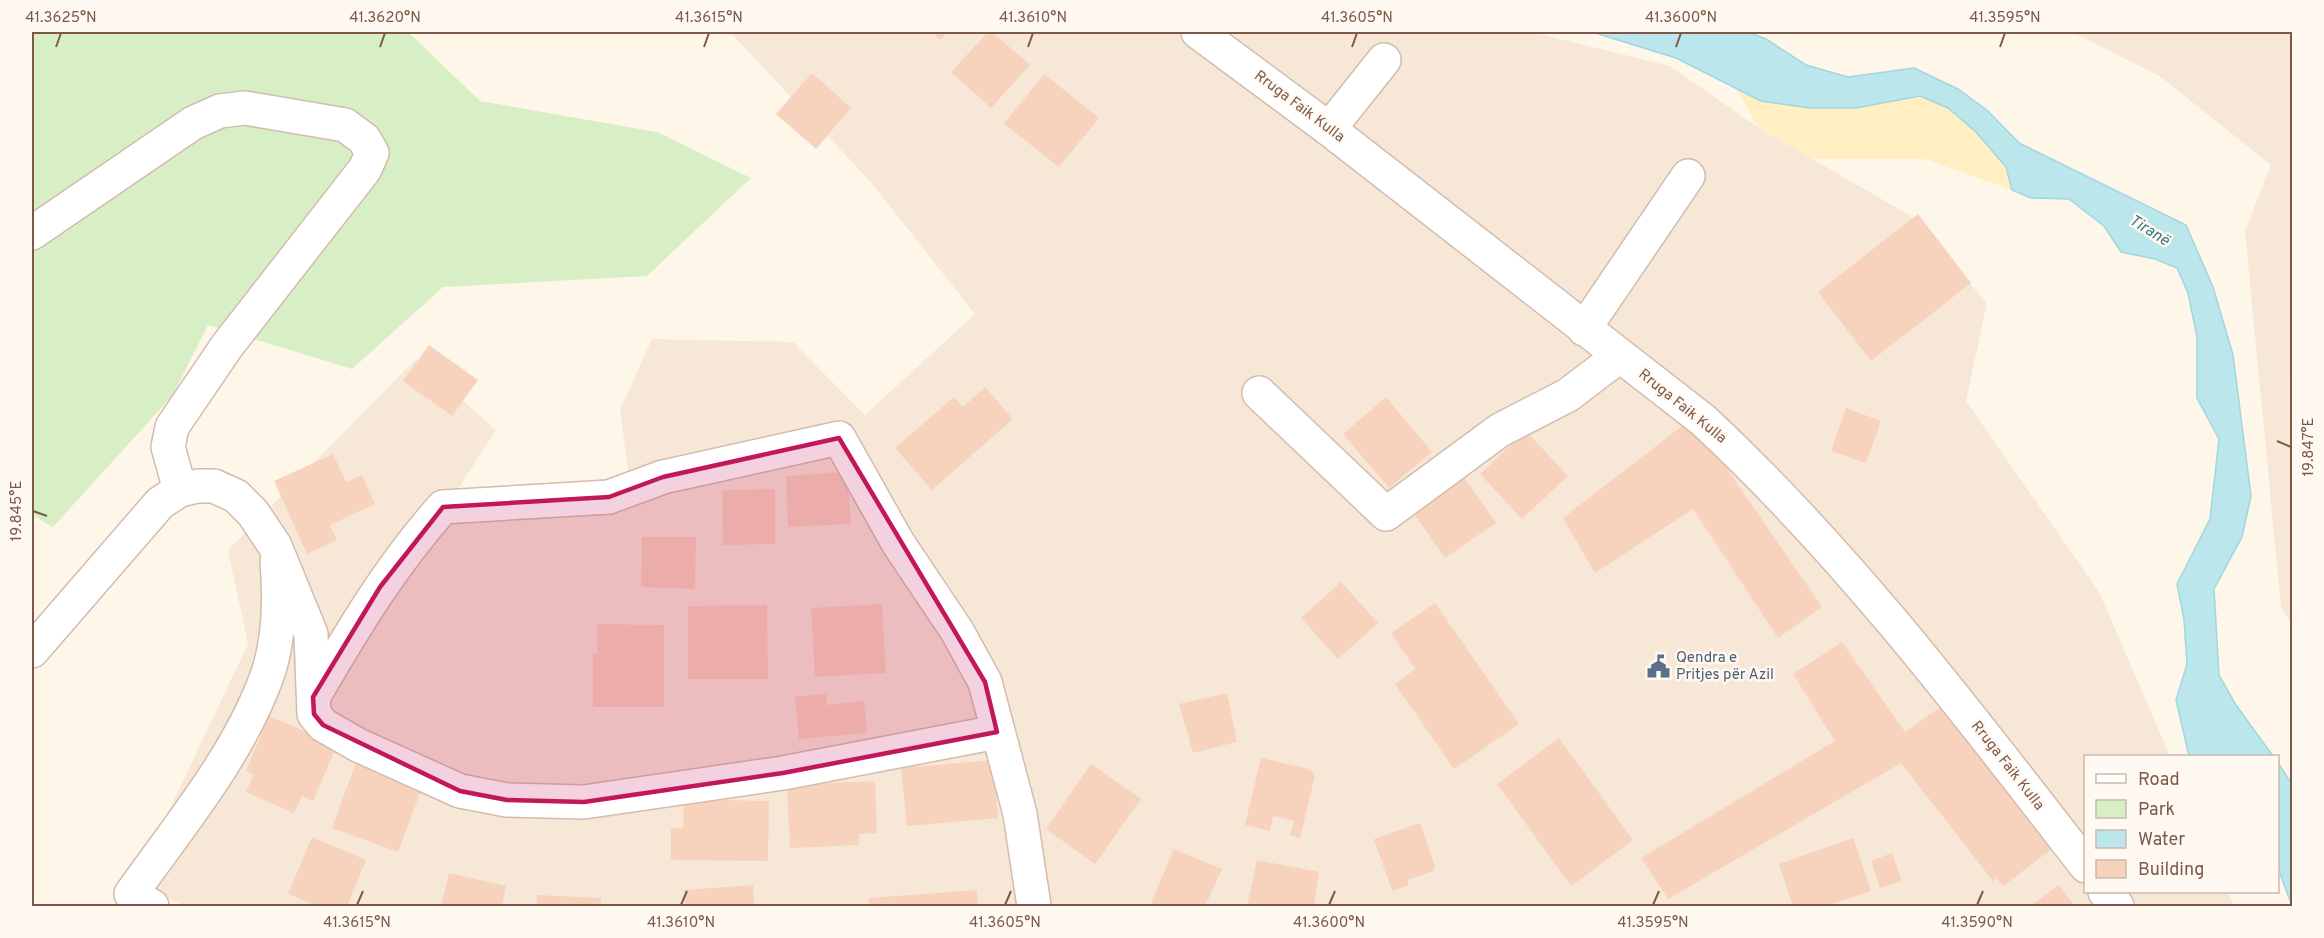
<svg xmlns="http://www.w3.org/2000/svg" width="2324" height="938" font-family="Overpass,sans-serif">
<rect width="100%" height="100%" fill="#fef6e9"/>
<g fill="#f7e7d7">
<path d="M730,32H1531L1670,66L1759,128L1909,215L1987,303L1966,401L2099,592L2170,756H2086V892H2228L2234,906H185L134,884L248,644L228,550L416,359L496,430L458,489L629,478L620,410L652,339L793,342L865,415L975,314L869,180Z"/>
<path d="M2072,32H2292V625L2281,607L2245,231L2271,165L2161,77Z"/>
</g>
<path fill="#ffe6dd" d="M2292,378V503L2287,381Z"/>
<path fill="#d8efc5" d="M32,32H408L480,101L657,132L751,178L647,276L443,287L352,369L208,325L173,395L53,527L32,515Z"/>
<path fill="#ffefc3" d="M1737,90L1761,101L1919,96L1948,108L1976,132L2006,167L2012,190L1925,159H1812L1759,128Z"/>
<g fill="#bbe6eb" stroke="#a0d7de" stroke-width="1.5">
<path d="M1592,32H1748L1766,39L1806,65L1848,77L1914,68L1958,89L1988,111L2019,143L2186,225L2213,287L2233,355L2251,496L2242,537L2214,589L2219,675L2236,705L2273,756H2189L2176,700L2187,664L2184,619L2177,584L2210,519L2219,439L2197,398V337L2188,293L2177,268L2155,259L2121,252L2104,226L2069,199L2031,198L2012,190L2006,167L1976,132L1948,108L1920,96L1856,108H1810L1761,101L1676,58Z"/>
<path d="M2278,763L2292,784V906L2278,868Z"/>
</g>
<g fill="#f7d3be">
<path d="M932,32H948L940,40Z"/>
<path d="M988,32H992L1030,65L991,108L951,72Z"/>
<path d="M812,73L851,108L816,149L776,114Z"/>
<path d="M1044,74L1099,118L1059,167L1004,124Z"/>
<path d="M1918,214L1971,283L1871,361L1818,292Z"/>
<path d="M429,345L478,380L452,416L403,381Z"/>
<path d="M985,387L1013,419L932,490L895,448L954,397L963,407Z"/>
<path d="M1386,397L1432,452L1389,488L1343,434Z"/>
<path d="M1846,408L1881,421L1866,463L1831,451Z"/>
<path d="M1682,426L1708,441L1822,607L1778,638L1693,509L1595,573L1563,518Z"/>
<path d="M1526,431L1568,476L1522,519L1480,474Z"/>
<path d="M333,454L346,482L362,475L375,504L330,525L337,540L307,554L274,481Z"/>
<path d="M847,472L851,524L788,527L786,476Z"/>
<path d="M1461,473L1496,523L1445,558L1410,508Z"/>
<path d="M775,489V544L723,545L722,490Z"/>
<path d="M642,537H696L695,589L641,587Z"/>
<path d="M1341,582L1378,623L1338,659L1301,618Z"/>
<path d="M1435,603L1519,724L1454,769L1395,684L1415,669L1391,633Z"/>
<path d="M882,604L886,673L815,677L811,608Z"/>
<path d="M767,605L768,679H688V606Z"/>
<path d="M597,624L664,625V707H593V653L597,654Z"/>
<path d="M1842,642L1905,732L1942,706L2052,849L2003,886L1996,878L1993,881L1901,763L1668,899L1641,858L1835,741L1793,674Z"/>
<path d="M1227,693L1237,742L1193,753L1179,704Z"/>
<path d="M826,694L827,705L864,701L867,733L799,739L795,697Z"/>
<path d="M269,716L337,745L313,801L302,796L294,813L246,792L254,774L246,771Z"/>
<path d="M1559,738L1633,840L1571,886L1497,784Z"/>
<path d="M1261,758L1309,769L1315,775L1300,838L1290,835L1294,821L1273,816L1270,831L1245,825Z"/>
<path d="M357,760L423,785L398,852L332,828Z"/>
<path d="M993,760L998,818L907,826L901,768Z"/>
<path d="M1091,764L1141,799L1095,864L1046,829Z"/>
<path d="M875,781L877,833L859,834V845L790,848L787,785Z"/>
<path d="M684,799L769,801L768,861L671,860V828H683Z"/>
<path d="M1420,823L1435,866L1433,871L1407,880L1409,885L1392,891L1374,839Z"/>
<path d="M312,837L366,860L347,906H317L288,894Z"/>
<path d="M1853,838L1871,891L1826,906H1793L1779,864Z"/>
<path d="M1174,849L1222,869L1205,906H1161L1151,903Z"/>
<path d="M1892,853L1902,881L1880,888L1871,861Z"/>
<path d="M1257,860L1319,872L1314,906H1247Z"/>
<path d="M449,873L506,886L502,906H441Z"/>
<path d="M753,885L754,906H685L684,890Z"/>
<path d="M2059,885L2075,906H2030Z"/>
<path d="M977,890L978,906H870L869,898Z"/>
<path d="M537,895L601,898V906H536Z"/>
</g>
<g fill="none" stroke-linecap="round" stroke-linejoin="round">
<defs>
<g id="minor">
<path d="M1198,32L1329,129L1703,420C1847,554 1966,711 2086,866"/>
<path d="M1329,129L1384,60"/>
<path d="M32,233L193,123L220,111L245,108L345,125L364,139L372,153L365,169L227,346L172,427L168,447L180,490"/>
<path d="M1584,329L1688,176"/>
<path d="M1259,393L1386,514L1500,430L1568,395L1618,357"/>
<path d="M32,651L160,503L180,490L198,486H214L236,496L253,513L275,546L311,634L314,714L323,725L358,745L460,791L507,800L584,802L783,773L997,732"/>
<path d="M314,696C353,629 392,564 443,507L609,497L663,477L839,438L898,543L957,631L985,682L1020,814L1034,906"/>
<path d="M2105,892L2117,906"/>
<path d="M152,906L131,894C179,826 238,756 267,676C279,642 280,598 277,562"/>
</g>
</defs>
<use href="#minor" stroke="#d3bcad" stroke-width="36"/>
<use href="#minor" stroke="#fff" stroke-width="33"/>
</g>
<path fill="#c2185b" fill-opacity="0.2" stroke="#c2185b" stroke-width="4.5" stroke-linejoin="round" d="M839,438L985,682L997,732L783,773L584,802L507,800L460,791L323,725L314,714L313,697L380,587L443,507L609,497L663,477Z"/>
<path fill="none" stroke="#7d5949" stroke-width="2" d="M56,47L61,33M380,47L385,33M704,47L709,33M1028,47L1033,33M1352,47L1357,33M1676,47L1681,33M2000,47L2005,33M2277,441L2291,447M33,511L47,516M357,905L363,891M681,905L687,891M1005,905L1011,891M1329,905L1335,891M1653,905L1659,891M1977,905L1983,891"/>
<defs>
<symbol id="civic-bare" viewBox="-9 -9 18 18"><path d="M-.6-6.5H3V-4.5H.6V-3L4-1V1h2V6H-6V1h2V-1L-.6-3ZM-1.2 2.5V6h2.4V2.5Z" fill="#5c6f8a" stroke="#fff9f2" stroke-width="2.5" paint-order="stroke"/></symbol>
</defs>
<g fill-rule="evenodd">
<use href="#civic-bare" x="1642" y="650" width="33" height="33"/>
</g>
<g text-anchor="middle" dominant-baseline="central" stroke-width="5" stroke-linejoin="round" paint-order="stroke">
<g font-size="15" fill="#7d5949" stroke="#fff9f2">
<text transform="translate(1299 107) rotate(37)">Rruga Faik Kulla</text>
<text transform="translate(1682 407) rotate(39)">Rruga Faik Kulla</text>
<text transform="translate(2007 766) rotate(52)">Rruga Faik Kulla</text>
</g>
<g font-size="15" fill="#4e5e75" stroke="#fff9f2" text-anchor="start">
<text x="1676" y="658">Qendra e<tspan x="1676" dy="17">Pritjes për Azil</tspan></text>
</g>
<g font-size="16" font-style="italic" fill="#3a7a84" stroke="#fff9f2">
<text transform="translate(2149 231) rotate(32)">Tiranë</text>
</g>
</g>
<rect width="2324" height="938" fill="none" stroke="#fff9f2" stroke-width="66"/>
<rect x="2084" y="755" width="195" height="138" fill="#fff9f2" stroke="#cbb9ae" stroke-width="1.5"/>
<rect x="2096" y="774" width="30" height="9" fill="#ffffff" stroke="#cbb9ae" stroke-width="1.5"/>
<text x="2138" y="785" font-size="18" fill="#7d5949">Road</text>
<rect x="2096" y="800" width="30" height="18" fill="#d8efc5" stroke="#cbb9ae" stroke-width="1.5"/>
<text x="2138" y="815" font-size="18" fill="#7d5949">Park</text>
<rect x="2096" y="830" width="30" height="18" fill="#bbe6eb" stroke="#cbb9ae" stroke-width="1.5"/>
<text x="2138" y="845" font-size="18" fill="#7d5949">Water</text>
<rect x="2096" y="860" width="30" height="18" fill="#f7d3be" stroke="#cbb9ae" stroke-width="1.5"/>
<text x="2138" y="875" font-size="18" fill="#7d5949">Building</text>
<rect x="33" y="33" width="2258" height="872" fill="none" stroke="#7d5949" stroke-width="2"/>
<g font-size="15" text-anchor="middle" fill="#7d5949">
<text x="61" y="22">41.3625°N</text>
<text x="385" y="22">41.3620°N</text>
<text x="709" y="22">41.3615°N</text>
<text x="1033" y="22">41.3610°N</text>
<text x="1357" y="22">41.3605°N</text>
<text x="1681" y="22">41.3600°N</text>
<text x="2005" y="22">41.3595°N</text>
<text transform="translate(2308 447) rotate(-90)" y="5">19.847°E</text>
<text transform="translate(16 511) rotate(-90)" y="5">19.845°E</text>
<text x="357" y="927">41.3615°N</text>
<text x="681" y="927">41.3610°N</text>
<text x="1005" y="927">41.3605°N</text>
<text x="1329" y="927">41.3600°N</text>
<text x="1653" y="927">41.3595°N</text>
<text x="1977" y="927">41.3590°N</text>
</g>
</svg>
